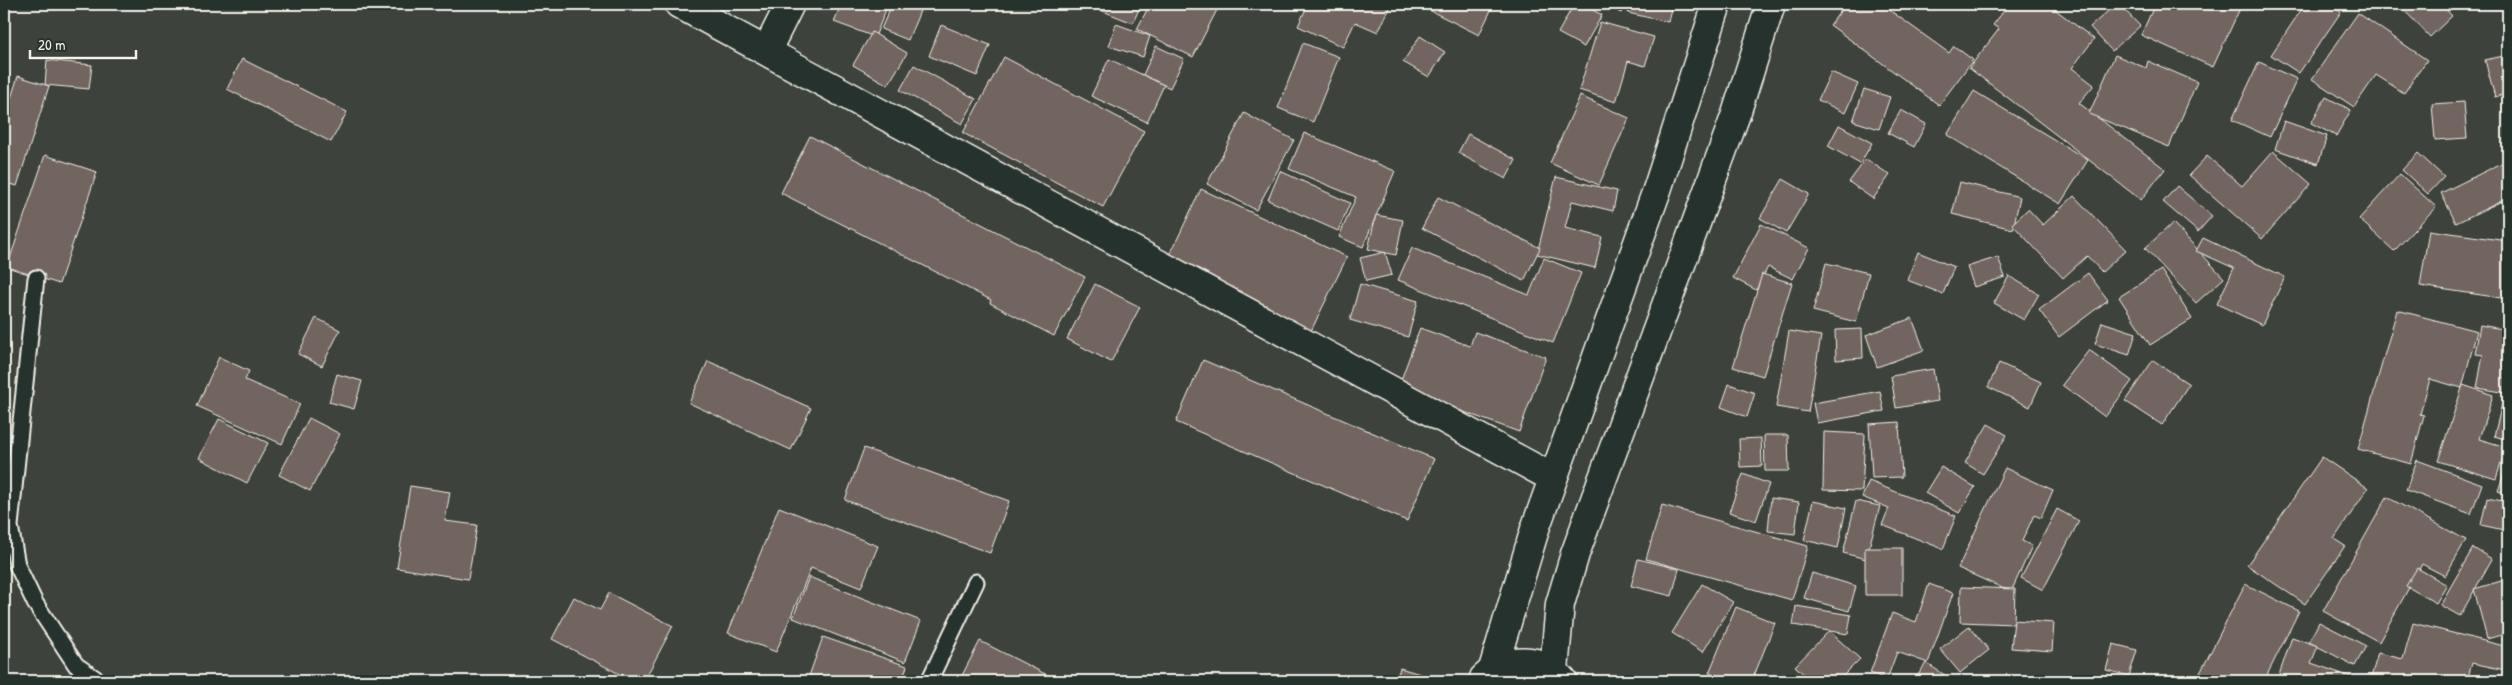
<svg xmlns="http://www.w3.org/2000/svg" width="2512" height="685" font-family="'Patrick Hand',sans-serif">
<rect width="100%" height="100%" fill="#3d423c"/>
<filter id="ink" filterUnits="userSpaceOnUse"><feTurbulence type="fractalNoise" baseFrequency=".02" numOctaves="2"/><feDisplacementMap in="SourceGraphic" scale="10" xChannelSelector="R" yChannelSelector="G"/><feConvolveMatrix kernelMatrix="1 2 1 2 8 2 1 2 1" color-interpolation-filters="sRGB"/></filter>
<g filter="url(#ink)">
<g fill="#72655f" stroke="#f4f1e8">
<path d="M841,4H888L875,37L834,22Z"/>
<path d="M892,4H903L920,11L908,40L881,29Z"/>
<path d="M1085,4H1141L1133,23Z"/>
<path d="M1150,4H1220L1193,57L1137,29Z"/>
<path d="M1308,4H1392L1378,32L1355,22L1343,47L1298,26Z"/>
<path d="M1417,4H1494L1479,35Z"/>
<path d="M1574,4H1582L1602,15L1584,47L1558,33Z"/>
<path d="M1604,4H1626L1621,13Z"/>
<path d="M1630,4H1672L1668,22L1628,13Z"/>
<path d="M1846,4H1881L1949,53L1954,46L1973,60L1939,105L1830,25Z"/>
<path d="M2009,4H2048L2094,39L2072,68L2094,85L2079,103L2165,169L2141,200L1969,68L1999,29L1993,25Z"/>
<path d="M2116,4H2119L2140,26L2112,51L2090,27Z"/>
<path d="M2155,4H2242L2213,67L2141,35Z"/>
<path d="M2305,4H2329L2341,12L2299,73L2271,55Z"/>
<path d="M2407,4H2441L2452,16L2430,37L2402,8Z"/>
<path d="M2358,13L2427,60L2404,93L2376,75L2354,107L2312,79Z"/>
<path d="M1600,22L1654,37L1645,66L1628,61L1616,102L1579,90Z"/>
<path d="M1116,24L1150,36L1143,57L1109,46Z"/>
<path d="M941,25L990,45L977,76L929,56Z"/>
<path d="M872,32L907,53L888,85L853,65Z"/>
<path d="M1420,36L1445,52L1429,77L1403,62Z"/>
<path d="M1303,43L1339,57L1313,122L1278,108Z"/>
<path d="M1156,46L1184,59L1170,88L1143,75Z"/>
<path d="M2115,55L2146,68L2148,61L2197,82L2169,147L2089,114Z"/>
<path d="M2508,55V93L2495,97L2485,60Z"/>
<path d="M1004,57L1144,131L1103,207L963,133Z"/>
<path d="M242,59L347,112L331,142L227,89Z"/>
<path d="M1109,59L1164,85L1147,122L1091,96Z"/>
<path d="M47,60L92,65L89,89L45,85Z"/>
<path d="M2259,62L2297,79L2270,137L2232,120Z"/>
<path d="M914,65L976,99L962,124L900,90Z"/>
<path d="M1831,72L1858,84L1845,113L1818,100Z"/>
<path d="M18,76L49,86L17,186L4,182V120Z"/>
<path d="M1864,89L1890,97L1879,129L1853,121Z"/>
<path d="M1974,91L2088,160L2060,204L1947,135Z"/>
<path d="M1580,96L1629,118L1599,185L1550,163Z"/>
<path d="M2326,97L2351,110L2336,136L2311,123Z"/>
<path d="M2464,102L2467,138L2435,140L2432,104Z"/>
<path d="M1901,110L1926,124L1914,147L1888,133Z"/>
<path d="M1244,113L1294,140L1256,210L1207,184Z"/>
<path d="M2284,121L2327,136L2318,164L2275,149Z"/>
<path d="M1839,125L1872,143L1860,164L1828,146Z"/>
<path d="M1304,133L1395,171L1363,247L1339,237L1356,197L1289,169Z"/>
<path d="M1468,134L1516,160L1506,179L1458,153Z"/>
<path d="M810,136L1085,277L1054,336L990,303L991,300L781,193Z"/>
<path d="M2273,151L2311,184L2262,239L2189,175L2207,156L2242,186Z"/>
<path d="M2418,153L2444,177L2428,194L2402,170Z"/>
<path d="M45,155L97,172L59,284L7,267Z"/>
<path d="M1866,159L1890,175L1873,199L1849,182Z"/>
<path d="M2508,160V198L2456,223L2441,193Z"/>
<path d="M1280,171L1350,203L1338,231L1268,200Z"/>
<path d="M2400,174L2436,207L2394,251L2359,219Z"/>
<path d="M1556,177L1617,191L1613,211L1572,201L1565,228L1602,237L1595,268L1537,254Z"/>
<path d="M1783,179L1809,194L1786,233L1760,218Z"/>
<path d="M1960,182L2020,197L2013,229L1952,214Z"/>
<path d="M2177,186L2212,216L2198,232L2163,202Z"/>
<path d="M1201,189L1347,257L1311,331L1166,263Z"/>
<path d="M2074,196L2126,250L2102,272L2087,256L2063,278L2012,224L2028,209L2043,225Z"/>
<path d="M1438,197L1540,248L1524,281L1422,228Z"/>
<path d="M1376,215L1403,220L1396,255L1368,249Z"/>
<path d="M2173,223L2224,278L2196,303L2145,248Z"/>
<path d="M1761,224L1809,248L1793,279L1768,267L1756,290L1733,278Z"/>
<path d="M2429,230L2508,241V299L2420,286Z"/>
<path d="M2203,238L2285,277L2262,325L2217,304L2234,268L2196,251Z"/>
<path d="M1412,248L1529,295L1544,258L1581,273L1553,343L1398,280Z"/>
<path d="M1385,252L1392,275L1366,281L1360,258Z"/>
<path d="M1918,252L1954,267L1943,294L1907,280Z"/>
<path d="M1998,257L2005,277L1974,287L1967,267Z"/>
<path d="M1826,263L1869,273L1856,322L1813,311Z"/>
<path d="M2161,270L2192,319L2150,345L2119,297Z"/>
<path d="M2088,273L2108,300L2059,337L2039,310Z"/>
<path d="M1762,274L1792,283L1763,376L1733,367Z"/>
<path d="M2009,276L2039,294L2024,320L1994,303Z"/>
<path d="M1095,284L1140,307L1111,362L1067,339Z"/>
<path d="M1360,284L1418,301L1408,337L1350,320Z"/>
<path d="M2397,310L2477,331L2462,388L2430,379L2420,414L2424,415L2411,464L2358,449Z"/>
<path d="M316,318L340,330L322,366L298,354Z"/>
<path d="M1912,318L1924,350L1877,367L1866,335Z"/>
<path d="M2102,322L2136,333L2129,355L2095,344Z"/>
<path d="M2480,325L2508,330V393L2477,388L2483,355L2475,354Z"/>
<path d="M1420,328L1470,346L1475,332L1546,357L1519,432L1398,388Z"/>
<path d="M1862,329L1863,358L1836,360L1835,330Z"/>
<path d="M1789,331L1821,336L1808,412L1776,407Z"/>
<path d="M2089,350L2132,381L2105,417L2062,385Z"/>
<path d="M219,357L249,371L245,380L300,404L282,444L197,406Z"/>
<path d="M1203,360L1434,459L1407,521L1176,422Z"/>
<path d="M2153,360L2189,384L2162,425L2125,401Z"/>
<path d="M708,361L811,408L791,450L689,403Z"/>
<path d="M1999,363L2041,382L2030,407L1988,387Z"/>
<path d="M1933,369L1938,401L1896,408L1891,376Z"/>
<path d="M337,374L362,381L354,409L329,402Z"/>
<path d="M1729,384L1755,393L1747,417L1721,407Z"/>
<path d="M2463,385L2493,395L2479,439L2506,447L2496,479L2438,461Z"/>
<path d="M1880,391L1884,411L1817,423L1813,403Z"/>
<path d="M2502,404L2508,406V440L2494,436Z"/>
<path d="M309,418L340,434L310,491L279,475Z"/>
<path d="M219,419L268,443L247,483L199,458Z"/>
<path d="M1899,422L1902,477L1872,478L1869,424Z"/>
<path d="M1988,424L2007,435L1983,474L1965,463Z"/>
<path d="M1824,432L1865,434L1862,491L1823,490Z"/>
<path d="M1764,435H1788L1789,471H1765Z"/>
<path d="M1761,438L1762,466L1740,467L1739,439Z"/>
<path d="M864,448L1009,501L990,553L845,500Z"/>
<path d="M2322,457L2368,488L2334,539L2345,546L2305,604L2247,565Z"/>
<path d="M2417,460L2482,484L2471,514L2406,490Z"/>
<path d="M2508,461V494L2498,491Z"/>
<path d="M1941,467L1975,487L1959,513L1925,493Z"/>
<path d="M2005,468L2053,490L2041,518L2034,515L2022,541L2032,546L2011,592L1958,568Z"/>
<path d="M1743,474L1769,484L1756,521L1729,512Z"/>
<path d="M1869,481L1956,516L1943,549L1882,525L1889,508L1862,497Z"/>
<path d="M410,486L450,492L445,521L477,525L468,579L397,568Z"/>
<path d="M2387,497L2466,540L2445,576L2422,564L2379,642L2323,611Z"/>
<path d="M1771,498L1799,502L1795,534L1768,531Z"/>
<path d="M2487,498L2508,502V531L2481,525Z"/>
<path d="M1813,501L1846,508L1838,548L1804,540Z"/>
<path d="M1856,501L1880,506L1866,559L1843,553Z"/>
<path d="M1662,505L1808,546L1792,600L1646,559Z"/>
<path d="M779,507L878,546L861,588L811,568L776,652L728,633Z"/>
<path d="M2057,509L2079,521L2043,590L2021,578Z"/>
<rect x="1865" y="548" width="37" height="47"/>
<path d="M2473,548L2492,559L2460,616L2440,605Z"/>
<path d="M1638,559L1679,569L1672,596L1631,586Z"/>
<path d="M2417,568L2447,585L2436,603L2406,586Z"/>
<path d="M1812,573L1856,586L1849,611L1804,598Z"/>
<path d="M809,577L921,621L905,662L793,618Z"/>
<path d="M2508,579V633L2487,639L2474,589Z"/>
<path d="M1702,584L1733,602L1703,652L1672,633Z"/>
<path d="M1929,584L1953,593L1928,663L1897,652L1887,679L1870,673L1892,613L1916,622Z"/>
<path d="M2245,584L2299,611L2264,681H2196Z"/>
<path d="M1961,587L2015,589L2014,624L1960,622Z"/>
<path d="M609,593L673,626L644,681H633L552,639L574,597L600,610Z"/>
<path d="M1796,606L1851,615L1848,634L1793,625Z"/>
<path d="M1736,607L1775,623L1752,681H1730L1709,673Z"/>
<path d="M2014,620L2054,623L2052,651L2011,648Z"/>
<path d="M2319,622L2366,646L2355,666L2309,642Z"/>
<path d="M2413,623L2508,647L2505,670L2472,663L2467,681H2370L2378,653L2403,659Z"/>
<path d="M1969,626L1989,650L1960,673L1940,649Z"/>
<path d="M1829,631L1860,659L1838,681H1811L1795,666Z"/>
<path d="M823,637L907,666L902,681H825L809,676Z"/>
<path d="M2292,637L2318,646L2311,663L2354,678L2353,681H2277Z"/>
<path d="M980,641L1059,681H959Z"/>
<path d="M2113,644L2137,650L2129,676L2106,670Z"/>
<path d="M1926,663L1954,681H1914Z"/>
<path d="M1400,668L1437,679L1436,681H1396Z"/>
</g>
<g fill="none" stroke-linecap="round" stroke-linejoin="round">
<defs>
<g id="lane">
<path d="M36,278L10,526L17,565L35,603L76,665L99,681"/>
<path d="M929,681L976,582"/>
</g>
<g id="street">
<path d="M679,4L1553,478"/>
<path d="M767,50L790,4"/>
</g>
<g id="primary">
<path d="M1493,669L1535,529L1658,187L1717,4"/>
<path d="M1554,670L1560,604L1575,554L1736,114L1771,4"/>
<path d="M1484,678C1508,656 1541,655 1563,681"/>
</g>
</defs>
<use href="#lane" stroke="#f4f1e8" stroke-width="19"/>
<use href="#street" stroke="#f4f1e8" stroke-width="31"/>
<use href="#primary" stroke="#f4f1e8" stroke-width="31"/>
<use href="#lane" stroke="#26332d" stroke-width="15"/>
<use href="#street" stroke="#26332d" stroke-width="28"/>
<use href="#primary" stroke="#26332d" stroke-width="28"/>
</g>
</g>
<rect width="2512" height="685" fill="none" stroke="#26332d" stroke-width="20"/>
<rect x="10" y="10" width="2492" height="665" fill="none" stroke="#f4f1e8" stroke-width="2" filter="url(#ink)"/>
<path d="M30 50v8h106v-8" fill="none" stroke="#f4f1e8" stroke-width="2.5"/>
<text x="38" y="50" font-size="15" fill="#f4f1e8" stroke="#26332d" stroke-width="4" paint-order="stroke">20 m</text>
</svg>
